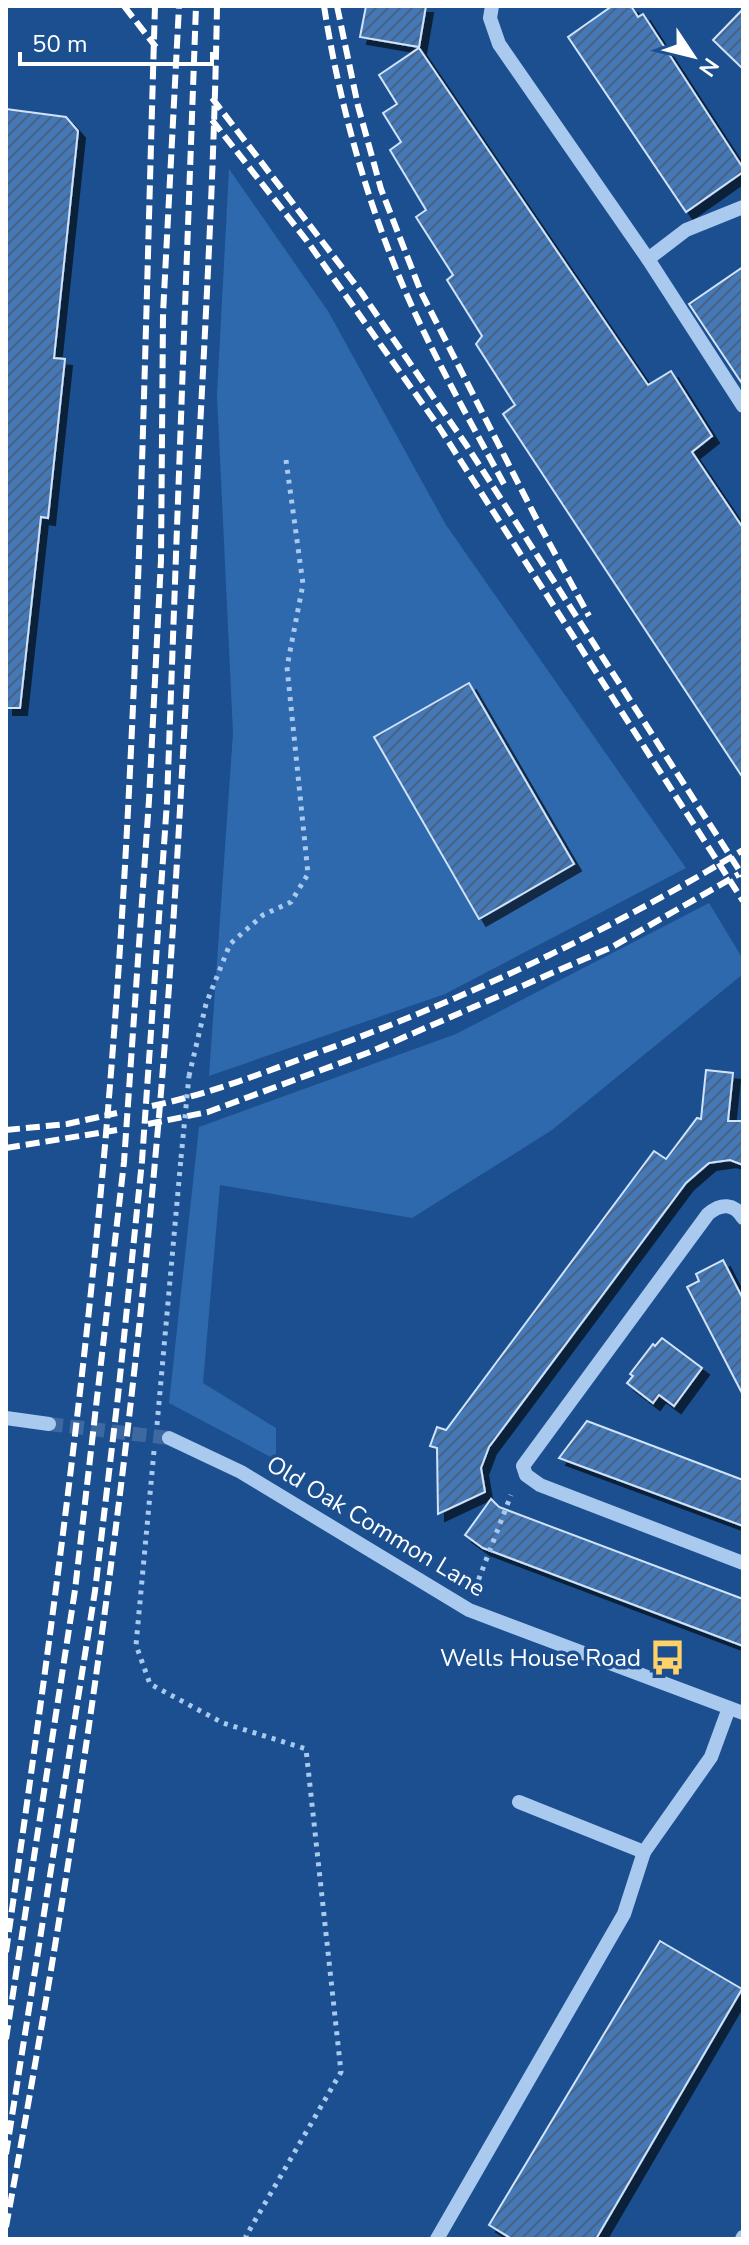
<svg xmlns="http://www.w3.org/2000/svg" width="749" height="2245" font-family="'Nunito Sans',sans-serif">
<defs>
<pattern id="building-hatch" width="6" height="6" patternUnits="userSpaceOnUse" patternTransform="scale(2)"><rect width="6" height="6" fill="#4478b7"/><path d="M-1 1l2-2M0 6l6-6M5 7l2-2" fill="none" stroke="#486282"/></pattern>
<filter id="shadow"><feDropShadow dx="7" dy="7" stdDeviation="0" flood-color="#0009"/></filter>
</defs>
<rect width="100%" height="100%" fill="#1b4f8f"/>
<g fill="#2e69ad">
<path d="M229,169L328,311L446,525L686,868L445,994L209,1076L233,733L217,395Z"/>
<path d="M709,903L743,959V974L552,1130L412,1218L220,1185L203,1383L276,1428V1460L169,1403L199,1127L456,1034Z"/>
</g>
<g fill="url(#building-hatch)" stroke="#cfe3fa" stroke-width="2" filter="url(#shadow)">
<path d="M366,6H426L419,47L360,37Z"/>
<path d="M612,6H631L638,17L643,14L743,168V172L686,212L568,37Z"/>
<path d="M743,9V69L713,40Z"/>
<path d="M419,48L648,385L671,371L712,436L692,452L743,528V778L503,414L515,405L476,344L482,336L447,280L453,275L416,217L426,210L390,150L401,142L383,113L397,104L379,75Z"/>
<path d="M6,109L66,117L78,131L54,358L65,359L48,518L41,517L20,708H6Z"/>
<path d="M743,267V385L689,304Z"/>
<path d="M469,683L574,864L479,919L374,737Z"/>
<path d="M706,1070L733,1073L728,1121H743V1165L730,1160L709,1163L686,1183L489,1447L481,1468L485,1492L438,1514L437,1448L430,1446L437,1427L446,1430L654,1151L666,1159L697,1118L701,1119Z"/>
<path d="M723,1260L743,1299V1395L687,1287L699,1281L696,1274Z"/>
<path d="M662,1338L702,1368L674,1406L659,1395L653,1403L627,1383L633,1376L630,1374L653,1344L655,1346Z"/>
<path d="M587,1421L743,1480V1526L559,1458Z"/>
<path d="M491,1499L499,1507L743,1599V1646L483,1548L465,1535Z"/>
<path d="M660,1941L742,1989L596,2239H512L489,2225Z"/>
</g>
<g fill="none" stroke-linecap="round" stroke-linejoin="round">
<path stroke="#3d69a0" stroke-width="14" stroke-dasharray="14 7" stroke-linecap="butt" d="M49,1424L169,1438"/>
<g stroke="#a9c9ee" stroke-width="5" stroke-dasharray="4 6" stroke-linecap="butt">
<path d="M189,1076L206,1004L230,944L263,915L291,902L308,874L287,667L303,584L286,460"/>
<path d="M157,1425L181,1158"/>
<path d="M154,1451L136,1645L150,1684L223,1723L306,1749L341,2072L246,2236L247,2239"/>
<path d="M475,1589L511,1495"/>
</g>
<g stroke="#a9c9ee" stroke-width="14">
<path d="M492,6L490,18L499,44L648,259L743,406"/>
<path d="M648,259L686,230L743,207"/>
<path d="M743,1218C734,1203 721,1203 708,1214L523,1466L526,1475L540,1485L743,1563"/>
<path d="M6,1418L49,1424"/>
<path d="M169,1438L241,1472L469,1610L743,1713"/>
<path d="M519,1802L644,1852L711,1757L729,1708"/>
<path d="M437,2239L624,1914L644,1852"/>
<path d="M742,2239L743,2237"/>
</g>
<g stroke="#fff" stroke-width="6" stroke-dasharray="14 6" stroke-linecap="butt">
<path d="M124,6L156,47"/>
<path d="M324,6C338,95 362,185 396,269C426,344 467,415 505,486"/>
<path d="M337,6L358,106L381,189L421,292L540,526L589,616"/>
<path d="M212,98L361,292L467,446L743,876"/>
<path d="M212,120L307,241L439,427L743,901"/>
<path d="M152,1106C209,1094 260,1074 314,1054C463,1000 608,932 743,850"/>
<path d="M148,1124L208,1112L370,1052L612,947L739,874"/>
<path d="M6,1130L67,1124L117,1113"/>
<path d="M6,1148L117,1130"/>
<path d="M6,1952C47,1663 87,1376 110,1085C139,726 144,366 155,6"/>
<path d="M6,2039L75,1590L124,1162L149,800L161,560L163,314L179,6"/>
<path d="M6,2154L95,1591L118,1396L142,1161L167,802L196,6"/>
<path d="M6,2227C71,1874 124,1518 155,1161C174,955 183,750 194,544C203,365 214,186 217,6"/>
</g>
<path stroke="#a9c9ee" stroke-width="5" stroke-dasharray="4 6" stroke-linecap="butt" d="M181,1158L189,1076"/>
</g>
<defs>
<symbol id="bus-bare" viewBox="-9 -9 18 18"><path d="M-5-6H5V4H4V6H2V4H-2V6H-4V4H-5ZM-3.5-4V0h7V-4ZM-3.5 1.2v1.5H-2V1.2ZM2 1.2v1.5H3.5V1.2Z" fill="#ffd166" stroke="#1b4f8f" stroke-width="2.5" paint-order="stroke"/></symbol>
</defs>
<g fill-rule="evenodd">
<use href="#bus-bare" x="642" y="1632" width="51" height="51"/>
</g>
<g text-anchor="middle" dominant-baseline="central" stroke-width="7" stroke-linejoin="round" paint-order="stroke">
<g font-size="24" fill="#fff" stroke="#1b4f8f">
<text transform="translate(376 1526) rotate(31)">Old Oak Common Lane</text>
</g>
<g font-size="24" fill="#fff" stroke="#1b4f8f" text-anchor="end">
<text x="641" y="1658">Wells House Road</text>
</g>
</g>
<rect width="749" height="2245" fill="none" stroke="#ffffff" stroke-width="16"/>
<g transform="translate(693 56) rotate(125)" stroke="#1b4f8f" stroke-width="6" paint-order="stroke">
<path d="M0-6L14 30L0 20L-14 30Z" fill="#ffffff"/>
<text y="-12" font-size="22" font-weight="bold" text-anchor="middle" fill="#ffffff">N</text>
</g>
<path d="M20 52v12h192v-12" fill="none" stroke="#ffffff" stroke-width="4"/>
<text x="32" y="52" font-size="24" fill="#ffffff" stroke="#1b4f8f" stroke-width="6" paint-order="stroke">50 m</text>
</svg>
